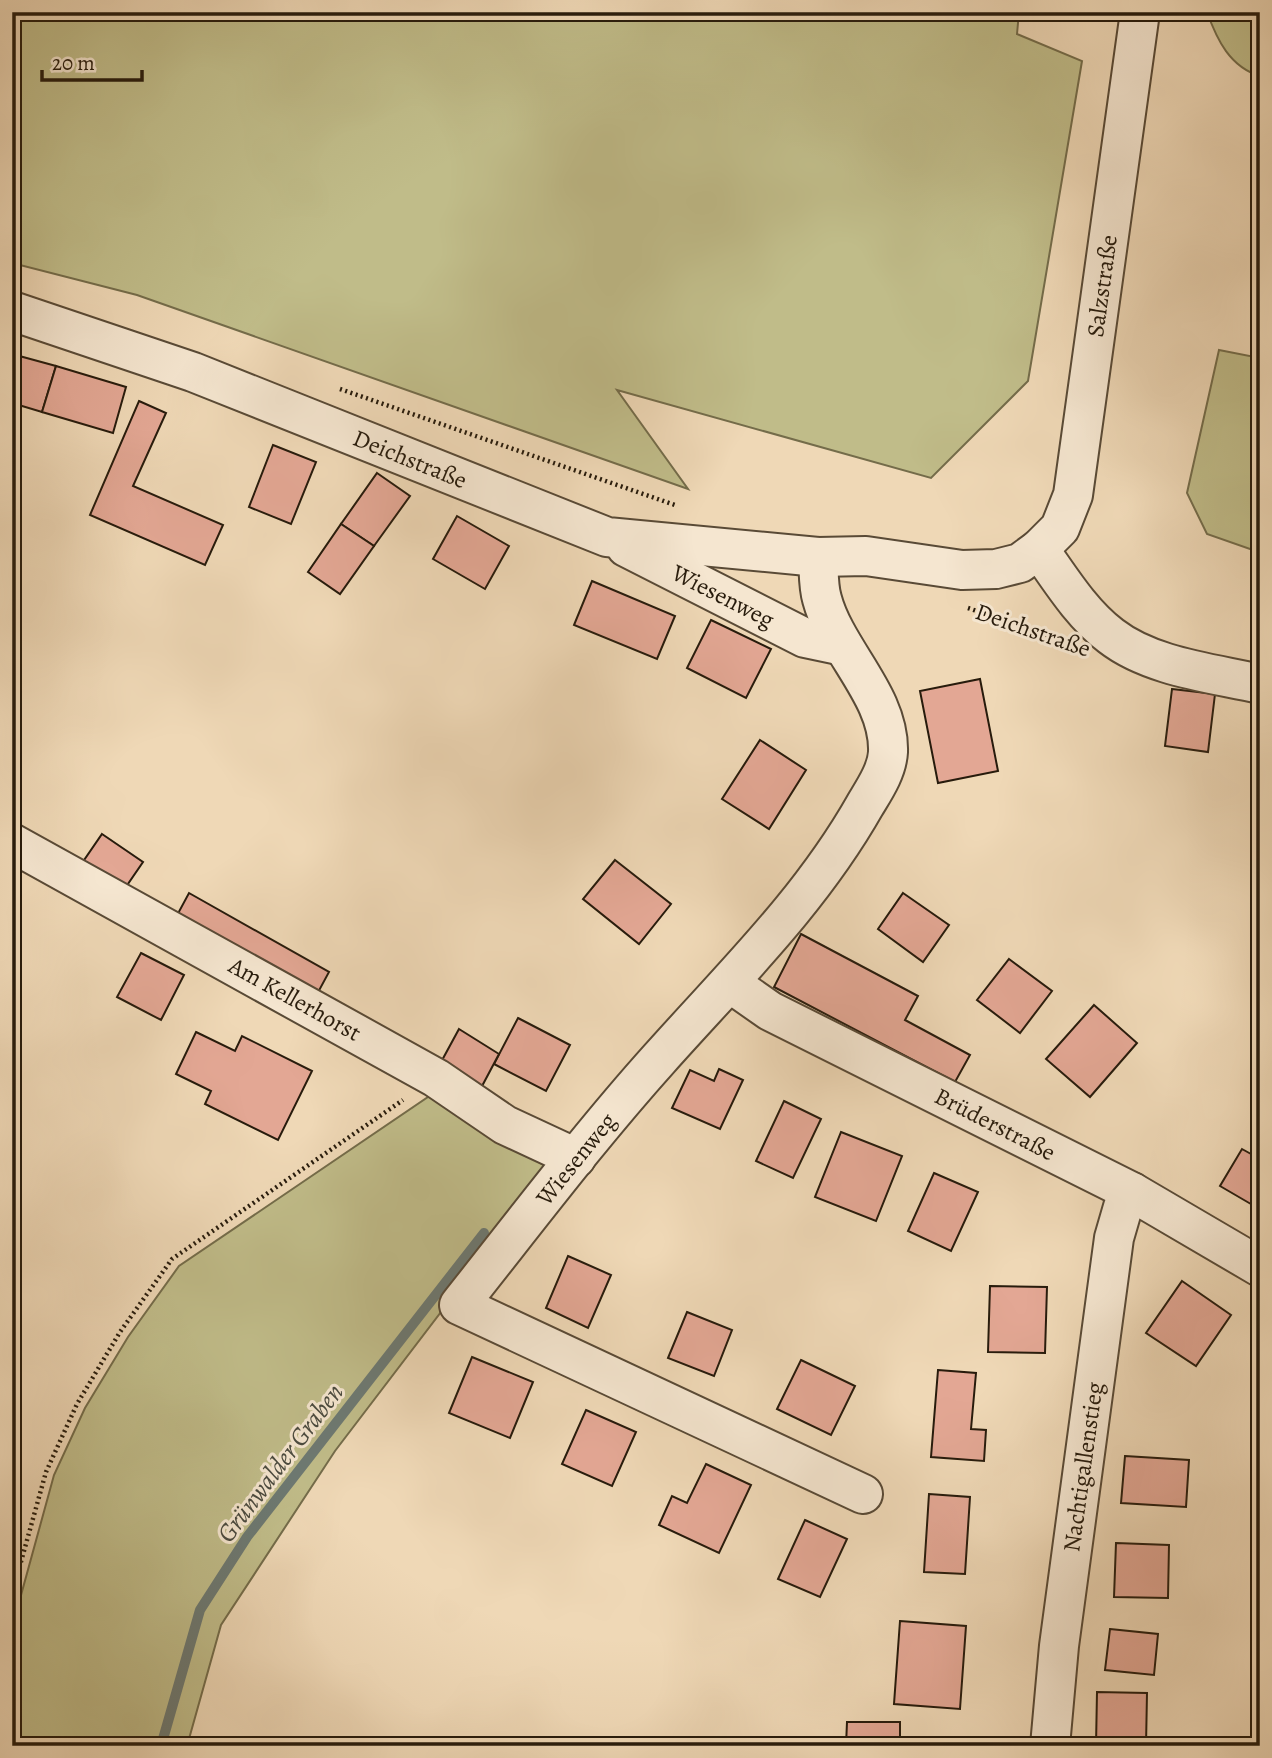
<svg xmlns="http://www.w3.org/2000/svg" width="1272" height="1758" font-family="Alegreya,serif">
<rect width="100%" height="100%" fill="#efd8b6"/>
<filter id="stains"><feTurbulence type="fractalNoise" baseFrequency=".00286" numOctaves="4"/><feColorMatrix values="0 0 0 0 .2 0 0 0 0 .09 0 0 0 0 .02 0 0 0 .5 -.17"/></filter>
<radialGradient id="worn" r=".72"><stop offset=".6" stop-color="#630" stop-opacity="0"/><stop offset="1" stop-color="#630" stop-opacity=".3"/></radialGradient>
<g fill="#c0bc89" stroke="#746c4a" stroke-width="2">
<path d="M12,12H1019L1017,34L1082,61L1028,381L931,478L617,390L688,489L137,295L12,263Z"/>
<path d="M1207,12H1260V76C1230,67 1217,40 1207,12Z"/>
<path d="M1219,350L1260,358V549H1250L1207,534L1187,493Z"/>
<path d="M431,1095L550,1169L335,1451L221,1625L187,1746H12V1628L54,1475L85,1408L128,1337L179,1266Z"/>
</g>
<g fill="none" stroke-linecap="round" stroke-linejoin="round">
<path stroke="#6d7972" stroke-width="10" d="M161,1746L200,1610L247,1537L484,1233"/>
</g>
<g fill="#e3a794" stroke="#271b0c" stroke-width="2">
<path d="M12,354L56,366L42,412L12,403Z"/>
<path d="M56,366L126,387L113,433L42,412Z"/>
<path d="M139,401L166,413L133,486L223,525L205,565L90,515Z"/>
<path d="M273,445L316,462L291,524L249,507Z"/>
<path d="M377,473L410,496L374,546L341,524Z"/>
<path d="M457,516L509,546L485,589L433,559Z"/>
<path d="M341,524L374,546L340,594L308,572Z"/>
<path d="M592,581L675,616L657,659L574,625Z"/>
<path d="M711,620L771,649L746,698L687,668Z"/>
<path d="M980,679L998,771L938,783L920,691Z"/>
<path d="M1172,689L1215,694L1208,752L1165,746Z"/>
<path d="M760,740L806,770L769,829L722,799Z"/>
<path d="M102,834L143,862L121,894L80,866Z"/>
<path d="M615,860L671,904L639,944L583,899Z"/>
<path d="M189,893L329,972L315,998L175,919Z"/>
<path d="M903,893L949,925L923,962L878,929Z"/>
<path d="M801,934L918,996L905,1020L970,1055L955,1082L774,987Z"/>
<path d="M141,953L184,975L161,1020L117,997Z"/>
<path d="M1009,959L1052,991L1020,1033L977,1000Z"/>
<path d="M1094,1005L1137,1043L1090,1097L1046,1059Z"/>
<path d="M518,1018L570,1045L546,1091L494,1064Z"/>
<path d="M459,1029L499,1054L481,1088L440,1064Z"/>
<path d="M196,1032L235,1051L242,1036L312,1071L278,1140L205,1104L211,1091L176,1074Z"/>
<path d="M719,1069L743,1080L720,1129L672,1108L690,1070L714,1081Z"/>
<path d="M784,1101L821,1119L793,1178L756,1161Z"/>
<path d="M841,1132L902,1156L876,1221L815,1197Z"/>
<path d="M1242,1149L1260,1159V1200L1256,1207L1220,1186Z"/>
<path d="M934,1173L978,1192L951,1251L908,1231Z"/>
<path d="M568,1256L611,1275L588,1328L546,1308Z"/>
<path d="M1182,1281L1231,1315L1196,1366L1146,1333Z"/>
<path d="M990,1286L1047,1287L1045,1353L988,1352Z"/>
<path d="M687,1312L732,1330L714,1376L668,1358Z"/>
<path d="M472,1357L533,1382L510,1438L449,1413Z"/>
<path d="M801,1360L855,1386L831,1435L777,1409Z"/>
<path d="M938,1370L976,1373L971,1429L986,1430L984,1461L931,1457Z"/>
<path d="M586,1410L636,1432L612,1486L562,1464Z"/>
<path d="M1125,1456L1189,1460L1186,1507L1121,1503Z"/>
<path d="M706,1464L751,1485L719,1553L659,1525L672,1496L687,1503Z"/>
<path d="M929,1494L970,1497L965,1574L924,1572Z"/>
<path d="M805,1520L847,1539L820,1597L778,1579Z"/>
<path d="M1116,1543L1169,1545L1168,1598L1114,1597Z"/>
<path d="M900,1621L966,1626L960,1709L894,1704Z"/>
<path d="M1110,1629L1158,1634L1154,1675L1105,1670Z"/>
<path d="M1097,1692L1147,1693L1146,1746H1096Z"/>
<path d="M847,1722H900V1746H846Z"/>
</g>
<g fill="none" stroke-linecap="round" stroke-linejoin="round">
<defs>
<g id="minor">
<path d="M12,311L193,372L607,537L818,557L866,556L962,570L996,569L1020,563L1039,549C1061,580 1081,613 1111,636C1151,667 1212,673 1260,684"/>
<path d="M626,547L805,638L843,646"/>
<path d="M1039,549L1060,528L1073,495L1140,12"/>
<path d="M818,557C819,570 818,586 822,599C836,652 890,696 888,752C887,771 874,790 865,805C810,902 732,977 659,1059C589,1137 525,1222 459,1305L863,1494"/>
<path d="M12,843L436,1078L505,1125L576,1158"/>
<path d="M730,983L770,1011L1132,1192L1260,1267"/>
<path d="M1050,1746L1059,1646L1114,1238L1123,1207L1132,1192"/>
</g>
</defs>
<use href="#minor" stroke="#594a36" stroke-width="42"/>
<g stroke="#271b0c" stroke-width="4.5" stroke-dasharray="2 3.5" stroke-linecap="butt">
<path d="M340,389L675,505"/>
<path d="M968,608L1059,639"/>
<path d="M12,1594L46,1472L77,1404L120,1332L172,1259L403,1100"/>
</g>
<use href="#minor" stroke="#f5e6d0" stroke-width="38"/>
</g>
<g text-anchor="middle" dominant-baseline="central" stroke-width="6" stroke-linejoin="round" paint-order="stroke">
<g font-size="24" fill="#271b0c" stroke="#f5e6d0">
<text transform="translate(1102 286) rotate(-82)">Salzstraße</text>
<text transform="translate(410 459) rotate(22)">Deichstraße</text>
<text transform="translate(723 596) rotate(27)">Wiesenweg</text>
<text transform="translate(1033 630) rotate(19)">Deichstraße</text>
<text transform="translate(295 999) rotate(29)">Am Kellerhorst</text>
<text transform="translate(995 1124) rotate(27)">Brüderstraße</text>
<text transform="translate(576 1159) rotate(-51)">Wiesenweg</text>
<text transform="translate(1083 1467) rotate(-82)">Nachtigallenstieg</text>
</g>
<g font-size="26" font-style="italic" fill="#4a4a3f" stroke="#f5e6d0">
<text transform="translate(280 1463) rotate(-53)">Grünwalder Graben</text>
</g>
</g>
<rect width="1272" height="1758" fill="none" stroke="#efd8b6" stroke-width="42"/>
<rect x="14" y="14" width="1244" height="1730" fill="none" stroke="#271b0c" stroke-width="3.5"/>
<rect x="21" y="21" width="1230" height="1716" fill="none" stroke="#271b0c" stroke-width="2"/>
<path d="M42 70v10h100v-10" fill="none" stroke="#271b0c" stroke-width="3.5"/>
<text x="52" y="70" font-size="21" fill="#271b0c" stroke="#f5e6d0" stroke-width="5" paint-order="stroke">20 m</text>
<rect width="100%" height="100%" filter="url(#stains)"/>
<rect width="100%" height="100%" fill="url(#worn)"/>
</svg>
